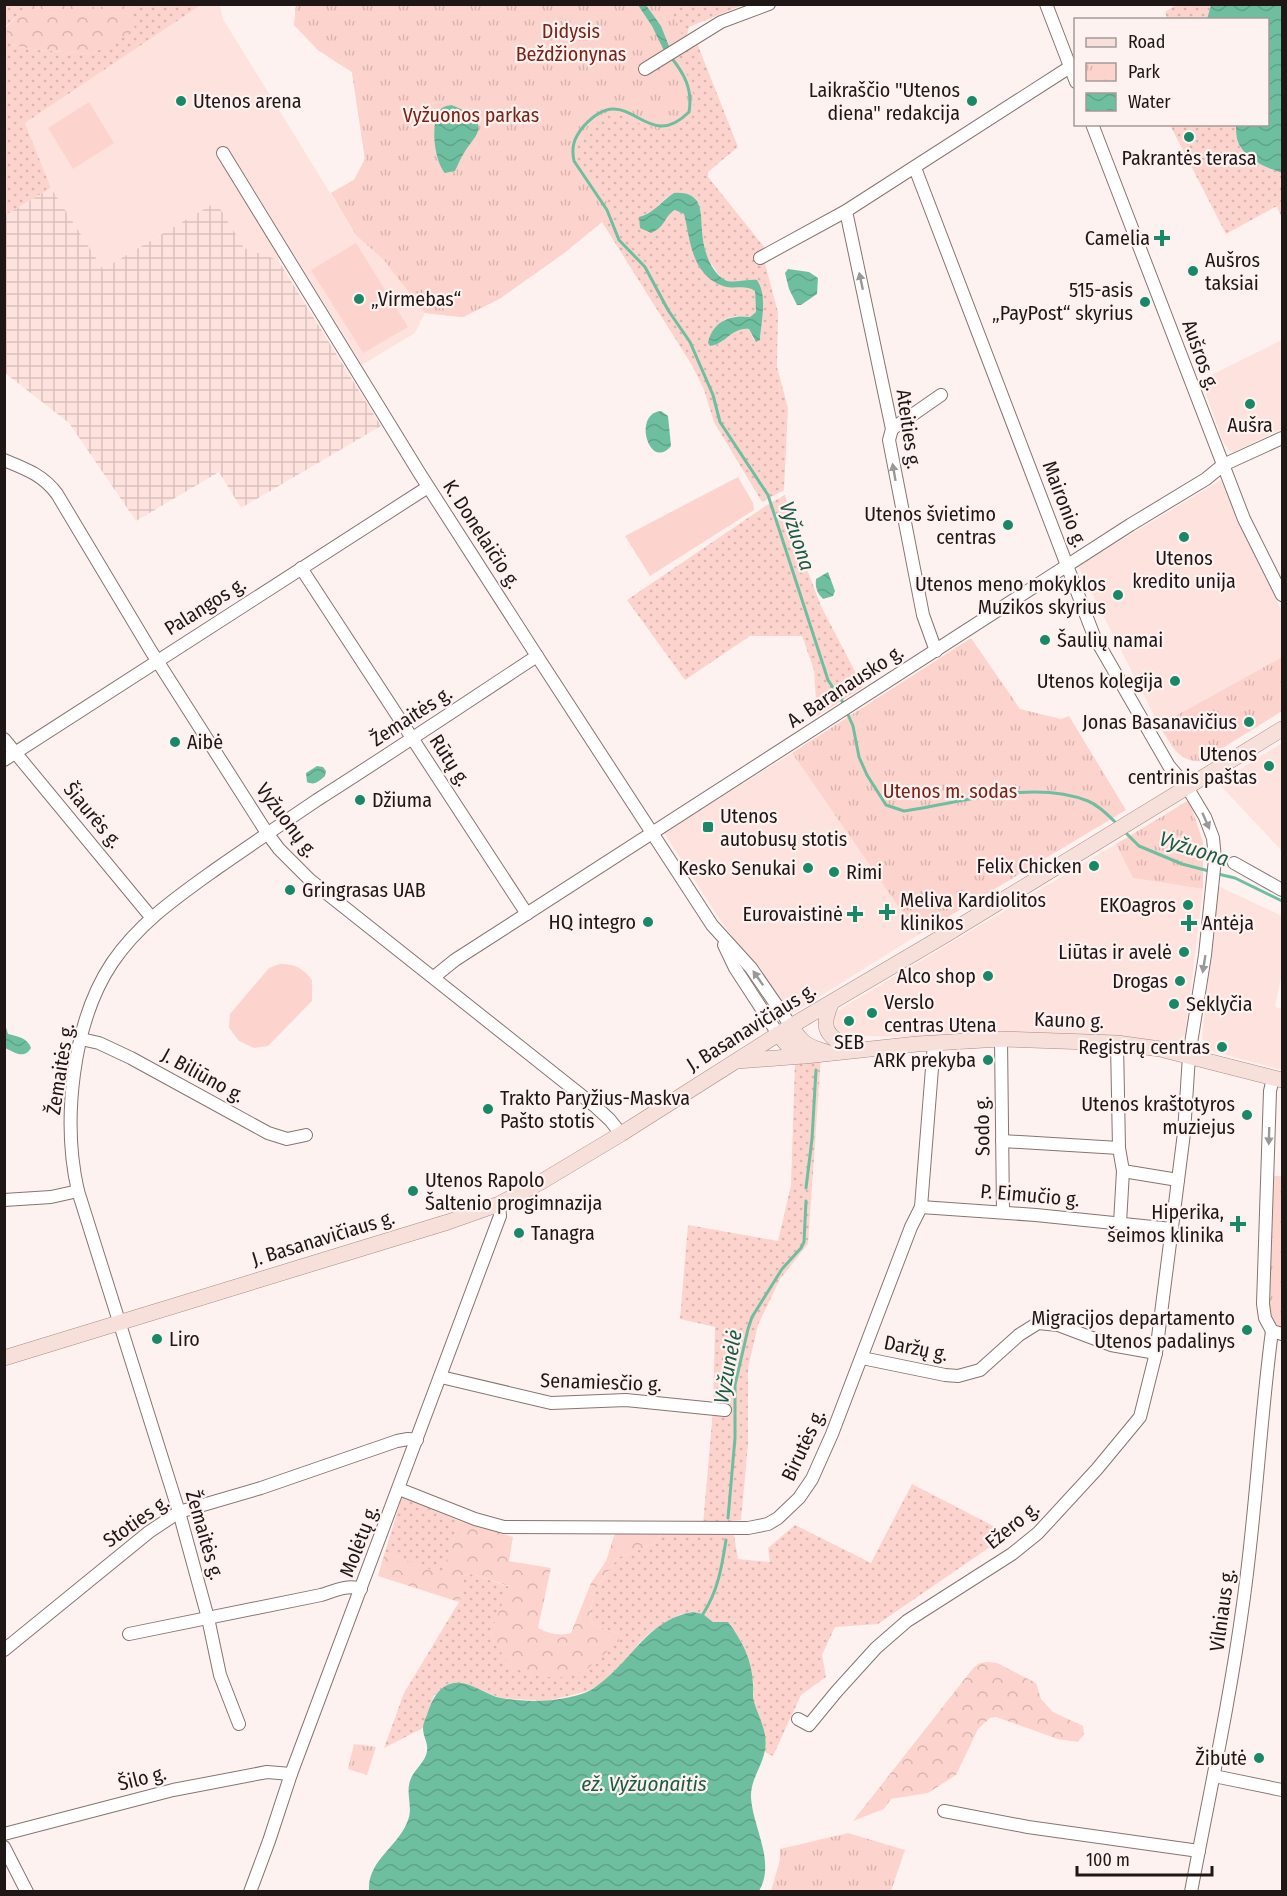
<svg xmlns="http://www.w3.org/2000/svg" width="1287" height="1896" font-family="'Fira Sans Condensed',sans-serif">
<defs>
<pattern id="industrial-grid" width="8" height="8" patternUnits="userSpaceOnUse" patternTransform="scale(1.5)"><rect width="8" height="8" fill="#fee2dd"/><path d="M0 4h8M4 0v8" fill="none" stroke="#d9c1bd"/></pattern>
<pattern id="grass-dots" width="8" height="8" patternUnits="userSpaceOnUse" patternTransform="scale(1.5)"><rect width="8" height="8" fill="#fdd4cd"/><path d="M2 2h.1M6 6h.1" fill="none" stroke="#d8b5af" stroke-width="1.8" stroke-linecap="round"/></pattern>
<pattern id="forest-crowns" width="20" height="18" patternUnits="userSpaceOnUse" patternTransform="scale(1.5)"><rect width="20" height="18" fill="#fdd4cd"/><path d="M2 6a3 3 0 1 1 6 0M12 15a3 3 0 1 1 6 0" fill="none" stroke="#d8b5af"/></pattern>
<pattern id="park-tufts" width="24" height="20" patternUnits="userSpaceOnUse" patternTransform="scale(1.5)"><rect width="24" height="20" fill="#fdd4cd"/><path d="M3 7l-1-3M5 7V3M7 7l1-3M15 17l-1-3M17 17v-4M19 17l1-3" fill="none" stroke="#d8b5af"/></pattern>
<pattern id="water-waves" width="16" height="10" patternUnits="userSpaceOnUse" patternTransform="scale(1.5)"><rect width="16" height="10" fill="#6ebfa0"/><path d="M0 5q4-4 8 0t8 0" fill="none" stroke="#5fa389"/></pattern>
</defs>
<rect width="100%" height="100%" fill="#fef2f0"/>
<g fill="#fee2dd">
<path d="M201,5H220L223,19L356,235L384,260L425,313L415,333L362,365L292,251L278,260L244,249L216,202L103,269L51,188L25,123Z"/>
<path d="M1282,340V429L1234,452L1230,451L1223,442L1201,380Z"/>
<path d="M1221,480L1282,612V657L1159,725L1078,566Z"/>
<path d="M1282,743V851L1218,783Z"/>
<path d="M792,753L918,935L790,1015L720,920L664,833Z"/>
<path d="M1116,844L1133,878L1203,889L1185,1034L1176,1044L1105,1038L838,1036L832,1031V1017L837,1011Z"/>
<path d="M1218,886L1282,916V973L1275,1007L1282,1009V1070L1208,1050L1202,1038Z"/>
</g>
<path fill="url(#industrial-grid)" d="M51,188L103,269L216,202L244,248L278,260L381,426L241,508L219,472L136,521L69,423L5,373V215Z"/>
<g fill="url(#grass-dots)" fill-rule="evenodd">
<path d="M5,5H30L6,26L12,45L38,50L91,54L135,29L92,7L94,5H201L25,123L51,188L5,215Z"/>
<path d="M296,5H743L689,27L684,47L697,43L738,147L708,172V177L765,248L764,260L778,312L777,367L788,408L784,490L762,502L714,422L704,390L693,367L602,222L564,253L499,299L463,317L425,313L384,260L356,235L331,193L354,180L365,159L352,72L318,50L294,25ZM681,193L689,195L696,199L701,212V230L707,258L723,280L731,283L759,284L763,307L760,340H754L749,329C731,327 726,344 710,346L708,343C719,321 724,314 750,317L756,312L755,291L746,286L739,287L708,276L688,230L684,214L676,210L670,213L639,217L653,211L666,198Z"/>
<path d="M1176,5H1211L1207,19H1167L1165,12Z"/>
<path d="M1170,125H1236C1236,129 1236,134 1237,139C1243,159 1265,167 1282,173V219L1277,206L1226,234Z"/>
<path d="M785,495L800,551L821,606L863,687L817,716L814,670L802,636H750L685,680L627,600L767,505Z"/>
<path d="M821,1057L808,1244L780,1279L758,1325L748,1368V1444L741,1520L703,1524L713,1410L715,1327L680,1319L688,1225L778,1241L791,1185L795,1061Z"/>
<path d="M912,1484L1009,1534L878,1624L835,1627L822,1655L826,1677L801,1695L773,1756L765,1752V1742L753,1700L754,1686L741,1641L728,1622H713L703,1614L693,1612L679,1615L652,1631L640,1642L624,1663L600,1684L588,1691L568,1696L546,1701L501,1698L462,1683L434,1695L423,1728L384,1748L404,1693L459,1602L463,1576L472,1574L510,1587L491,1632L494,1643L619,1634L594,1625L590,1617L594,1591L618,1558L653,1544L662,1533L734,1535L738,1559L770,1562L768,1548L795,1525L871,1563Z"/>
<path d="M402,1497L459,1521L442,1575L385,1552Z"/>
</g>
<g fill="url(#forest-crowns)">
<path d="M94,4L93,7L130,6L135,30L91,54L38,50L11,45L6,27L29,5Z"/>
<path d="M459,1521L513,1537L509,1561L551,1568L538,1628C549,1634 560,1636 571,1633L591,1583L606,1561L615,1533H662L653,1544L618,1558L594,1591L590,1617L594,1625L619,1634V1641L586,1670L559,1678L529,1675L511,1666L494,1643L491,1632L509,1586L472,1574L464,1576L459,1602L378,1576L385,1552L442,1574Z"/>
<path d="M988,1662L997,1663L1036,1683L1041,1699L1053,1712L1083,1726L1084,1734L1078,1742L1058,1739L996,1717L990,1718L978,1729L956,1775L928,1793L891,1799L884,1809L853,1821L974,1667L980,1663Z"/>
</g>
<g fill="url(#park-tufts)">
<path d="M296,5H669L681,31L684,48L677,56C688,74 705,107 684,123C675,130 666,131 654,129C639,127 628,112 612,112C600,112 591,125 584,133C578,140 574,150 577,159C580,166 587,171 591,177C600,189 608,203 615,216L602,222L564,253L499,299L463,317L425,313L384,260L356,235L331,193L354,180L365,159L352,72L318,50L294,25Z"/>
<path d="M971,638L1020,709L1061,719L1069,716L1126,810L918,935L792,753Z"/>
<path d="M1282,657V711L1202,761C1178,764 1170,742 1159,725Z"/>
<path d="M1189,800L1203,842V889L1133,878L1116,844Z"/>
<path d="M1273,1176H1282V1329C1268,1319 1269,1313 1268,1297Z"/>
<path d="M354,1744L376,1747L367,1775L348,1769Z"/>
<path d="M848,1833L905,1850L891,1891H771L780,1860V1849Z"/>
</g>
<g fill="#fdd4cd">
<path d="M89,102L114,143L73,169L48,128Z"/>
<path d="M356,243L408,327L363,353L311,270Z"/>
<path d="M738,477L753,503L754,510L650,576L625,536Z"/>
<path d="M280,964C296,964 302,968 312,980V1001L268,1046L254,1048L239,1041L229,1028L230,1014L269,968Z"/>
</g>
<g fill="url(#water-waves)">
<path d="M638,5H646L661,26L673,56L668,59L652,26Z"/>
<path d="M1211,5H1282V173C1265,167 1243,159 1237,139C1236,134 1236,129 1236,125L1268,124V20L1207,19Z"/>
<path d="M451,105C458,107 463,110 468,114C490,127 472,139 464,153C460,159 458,165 455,171L445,173C435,162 430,126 439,112C441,107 446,106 451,105Z"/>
<path d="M674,193C683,192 694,194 698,203C702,211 701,222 702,231C703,247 709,271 725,280C731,284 748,279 757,280C768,296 761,322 760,340L756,342L749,329C732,327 726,344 710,346L708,343C712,322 730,314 750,317L756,312L755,291C745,284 735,290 723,286C691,274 691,242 684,214L675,210C663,217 667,226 651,233L640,228L639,217C656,212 660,202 674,193Z"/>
<path d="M788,269L809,272L818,278L817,294L801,305H797L789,289L785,273Z"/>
<path d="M661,411L668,416L671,446C649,472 632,413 661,411Z"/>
<path d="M828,572L835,591L833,596L823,599C817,593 815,587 816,579Z"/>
<path d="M317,766L323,767L326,771L325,776C319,781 315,786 307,782L306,773Z"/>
<path d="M5,1024L8,1034C17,1036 28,1038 31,1048C24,1060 14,1052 5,1048Z"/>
<path d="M693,1612L703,1614L713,1622H728C742,1640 752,1660 753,1684C754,1690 752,1696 754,1702C759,1718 768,1732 765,1750C762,1767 750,1780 751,1798C753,1828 776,1862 759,1891H369C367,1859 401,1846 409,1817C412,1806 406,1793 410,1781C413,1771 423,1764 426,1755C430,1744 423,1738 423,1728C423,1725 425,1719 427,1715C431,1703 436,1689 450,1684C467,1678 485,1695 501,1698C529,1703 561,1702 587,1692C595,1688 602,1682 609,1676C637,1651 652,1619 693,1612Z"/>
</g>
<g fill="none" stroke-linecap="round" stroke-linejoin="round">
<g stroke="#6ebfa0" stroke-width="3">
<path d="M670,56C684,73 693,89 689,112C644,157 629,75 583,127C574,138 571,147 574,161L607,210L619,240L645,267L668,310L690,342L713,395L720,422L768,495L828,680L844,704"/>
<path d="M846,710L853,726L859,757L867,775L886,805L904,811C961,803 1033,779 1088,801C1100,806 1109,816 1117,824"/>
<path d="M1124,831L1139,846L1182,864L1209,871"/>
<path d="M1218,874L1235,878L1282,901"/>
<path d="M806,1188L812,1139L816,1070"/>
<path d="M728,1518L735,1438V1385L748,1329L752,1317L782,1269L801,1248L804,1242L806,1201"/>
<path d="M703,1614C718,1591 722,1566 726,1540"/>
</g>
<defs>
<g id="minor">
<path d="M1046,4L1076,82"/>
<path d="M645,69L721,22L769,4"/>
<path d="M1092,124L1244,519L1282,595"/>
<path d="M223,153L420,474L537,656L712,925L751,968L791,1026"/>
<path d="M846,211L892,429L889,440L923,615L936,651"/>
<path d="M760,258L846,211L1070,67"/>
<path d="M892,429L941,395"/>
<path d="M4,460C26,469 43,475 57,494L151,651L267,833L279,849L310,880L596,1107L610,1120L621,1134"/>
<path d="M301,568L527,914"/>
<path d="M4,739L151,917"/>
<path d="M4,760L428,487"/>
<path d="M1234,863L1282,890"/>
<path d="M724,945L735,968L778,1034"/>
<path d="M434,977L455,960L1130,525L1206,479L1223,465L1282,438"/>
<path d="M81,1039L99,1043L131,1058L268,1133L287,1139L306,1135"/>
<path d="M1001,1039L1003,1212"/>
<path d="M1117,1043L1119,1148L1123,1171L1120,1223"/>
<path d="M1273,1078L1270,1091L1263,1304L1265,1318L1272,1331L1282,1334"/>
<path d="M1002,1141L1119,1148"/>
<path d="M1123,1171L1178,1180"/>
<path d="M4,1200L51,1197L78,1191"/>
<path d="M921,1207L1036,1215L1172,1229"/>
<path d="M862,1358L945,1375L958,1376L980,1370L1019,1335L1038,1323L1058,1325L1111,1345L1156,1353"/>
<path d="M441,1377L551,1403L626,1400L725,1410"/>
<path d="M399,1489L475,1519L504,1527L748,1528L768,1524L778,1518L799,1498L812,1479L832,1434L911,1227L921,1207L934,1043"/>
<path d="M129,1634L321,1595C334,1591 348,1584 361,1589"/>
<path d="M4,1650L149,1532L179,1512L261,1488L397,1441L408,1439L417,1440"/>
<path d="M798,1719L809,1725L837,1691L876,1648L907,1621L1012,1554L1038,1533L1097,1469L1140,1417L1156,1353L1184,1133L1189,1056L1205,955L1215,859L1213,838L1205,817L1187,787L1169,766L1094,636L915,168"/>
<path d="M239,1724L220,1675L208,1618L179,1512L78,1191C62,1122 72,1023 112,963C139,923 177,897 216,869C249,846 283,823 317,800C391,753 464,704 537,656"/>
<path d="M1214,1776L1282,1790"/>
<path d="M944,1811L1028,1827L1199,1851"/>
<path d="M4,1834L173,1790L267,1772L291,1774"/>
<path d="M4,1847L27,1892"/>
<path d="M250,1892L269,1841L291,1774L500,1216L499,1204"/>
<path d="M1191,1892C1209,1796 1230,1700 1243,1604C1256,1513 1260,1422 1272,1331"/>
</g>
<g id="major">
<path d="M832,1002C819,1029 827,1035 850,1050"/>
<path d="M791,1026C802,1043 806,1046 826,1052"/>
<path d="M778,1034L794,1053L805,1056L917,1044L1001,1039L1117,1043L1160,1049L1282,1080"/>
<path d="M737,1061L803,1056"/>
<path d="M4,1358L448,1222L499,1204L541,1182L621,1134L791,1026L947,934L1282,729"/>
</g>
</defs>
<use href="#minor" stroke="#867571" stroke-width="14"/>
<use href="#major" stroke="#a88b85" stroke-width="16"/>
<use href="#minor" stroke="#fff" stroke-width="12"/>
<use href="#major" stroke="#f7dfda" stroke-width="15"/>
</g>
<defs><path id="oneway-solid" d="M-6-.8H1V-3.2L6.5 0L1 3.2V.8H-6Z" transform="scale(1.5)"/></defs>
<g fill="#9a9796">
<use href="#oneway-solid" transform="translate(861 281) rotate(-102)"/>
<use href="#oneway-solid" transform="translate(894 472) rotate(-100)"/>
<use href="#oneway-solid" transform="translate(1206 821) rotate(66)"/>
<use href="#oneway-solid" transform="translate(1204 964) rotate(99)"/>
<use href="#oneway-solid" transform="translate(758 978) rotate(-125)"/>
<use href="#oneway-solid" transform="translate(1269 1136) rotate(92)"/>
</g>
<g fill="#188867" stroke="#fef2f0" stroke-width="2">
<circle cx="181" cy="101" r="6"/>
<circle cx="972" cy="101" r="6"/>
<circle cx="1189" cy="137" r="6"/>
<path d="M1159 229h6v6h6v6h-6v6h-6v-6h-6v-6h6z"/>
<circle cx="1193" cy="271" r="6"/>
<circle cx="359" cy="299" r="6"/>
<circle cx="1145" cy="302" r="6"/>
<circle cx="1250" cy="404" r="6"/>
<circle cx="1008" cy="525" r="6"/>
<circle cx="1184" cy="537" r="6"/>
<circle cx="1118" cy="595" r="6"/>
<circle cx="1045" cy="640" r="6"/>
<circle cx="1175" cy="681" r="6"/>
<circle cx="1249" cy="722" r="6"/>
<circle cx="175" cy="742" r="6"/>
<circle cx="1269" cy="766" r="6"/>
<circle cx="360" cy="800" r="6"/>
<rect x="702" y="821" width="12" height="12" rx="3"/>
<circle cx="1094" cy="866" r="6"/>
<circle cx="808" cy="868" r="6"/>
<circle cx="834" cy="872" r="6"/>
<circle cx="290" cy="890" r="6"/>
<circle cx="1188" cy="905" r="6"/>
<path d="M884 903h6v6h6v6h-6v6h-6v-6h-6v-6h6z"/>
<path d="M852 905h6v6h6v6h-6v6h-6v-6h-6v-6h6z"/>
<circle cx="648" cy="922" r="6"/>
<path d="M1186 914h6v6h6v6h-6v6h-6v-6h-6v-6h6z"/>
<circle cx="1184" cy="952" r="6"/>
<circle cx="988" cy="976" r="6"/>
<circle cx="1180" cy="981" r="6"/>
<circle cx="1174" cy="1004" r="6"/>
<circle cx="872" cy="1013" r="6"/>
<circle cx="849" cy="1021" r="6"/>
<circle cx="1222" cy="1047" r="6"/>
<circle cx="988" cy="1060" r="6"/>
<circle cx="488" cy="1109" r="6"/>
<circle cx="1247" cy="1115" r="6"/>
<circle cx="413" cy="1191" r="6"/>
<path d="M1235 1215h6v6h6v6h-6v6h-6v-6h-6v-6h6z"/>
<circle cx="519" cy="1233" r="6"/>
<circle cx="1247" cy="1330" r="6"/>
<circle cx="157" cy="1339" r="6"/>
<circle cx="1259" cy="1758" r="6"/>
</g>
<g text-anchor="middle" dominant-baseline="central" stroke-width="4.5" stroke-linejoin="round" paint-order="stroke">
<g font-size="20" fill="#792217" stroke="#fef2f0">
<text x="571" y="31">Didysis<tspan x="571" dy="23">Beždžionynas</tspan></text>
<text x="471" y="115">Vyžuonos parkas</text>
<text x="950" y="791">Utenos m. sodas</text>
</g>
<g font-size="20" fill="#1e1716" stroke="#fef2f0" text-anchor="end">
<text x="960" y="90">Laikraščio "Utenos<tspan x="960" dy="23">diena" redakcija</tspan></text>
<text x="193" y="101" text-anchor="start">Utenos arena</text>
<text x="1189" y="158" text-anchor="middle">Pakrantės terasa</text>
<text x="1150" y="238">Camelia</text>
<text x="1205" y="260" text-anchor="start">Aušros<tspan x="1205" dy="23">taksiai</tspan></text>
<text x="1133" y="290">515-asis<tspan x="1133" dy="23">„PayPost“ skyrius</tspan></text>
<text x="371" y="299" text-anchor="start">„Virmebas“</text>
<text x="1250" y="425" text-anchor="middle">Aušra</text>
<text x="996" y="514">Utenos švietimo<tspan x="996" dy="23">centras</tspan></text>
<text x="1184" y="558" text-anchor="middle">Utenos<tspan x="1184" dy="23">kredito unija</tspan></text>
<text x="1106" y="584">Utenos meno mokyklos<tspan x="1106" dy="23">Muzikos skyrius</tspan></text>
<text x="1057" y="640" text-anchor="start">Šaulių namai</text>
<text x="1163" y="681">Utenos kolegija</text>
<text x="1237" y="722">Jonas Basanavičius</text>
<text x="187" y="742" text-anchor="start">Aibė</text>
<text x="1257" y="754">Utenos<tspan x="1257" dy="23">centrinis paštas</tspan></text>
<text x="372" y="800" text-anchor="start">Džiuma</text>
<text x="720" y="816" text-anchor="start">Utenos<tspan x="720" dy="23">autobusų stotis</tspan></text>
<text x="1082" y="866">Felix Chicken</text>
<text x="796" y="868">Kesko Senukai</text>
<text x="846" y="872" text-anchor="start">Rimi</text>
<text x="302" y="890" text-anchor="start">Gringrasas UAB</text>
<text x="900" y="900" text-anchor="start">Meliva Kardiolitos<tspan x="900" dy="23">klinikos</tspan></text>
<text x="1176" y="905">EKOagros</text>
<text x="843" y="914">Eurovaistinė</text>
<text x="636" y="922">HQ integro</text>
<text x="1202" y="923" text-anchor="start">Antėja</text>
<text x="1172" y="952">Liūtas ir avelė</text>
<text x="976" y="976">Alco shop</text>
<text x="1168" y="981">Drogas</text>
<text x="884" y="1002" text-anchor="start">Verslo<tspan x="884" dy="23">centras Utena</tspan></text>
<text x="1186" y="1004" text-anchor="start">Seklyčia</text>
<text x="849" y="1042" text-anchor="middle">SEB</text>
<text x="1210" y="1047">Registrų centras</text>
<text x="976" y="1060">ARK prekyba</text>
<text x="500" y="1098" text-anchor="start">Trakto Paryžius-Maskva<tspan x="500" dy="23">Pašto stotis</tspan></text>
<text x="1235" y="1104">Utenos kraštotyros<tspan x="1235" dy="23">muziejus</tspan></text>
<text x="425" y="1180" text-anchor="start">Utenos Rapolo<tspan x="425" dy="23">Šaltenio progimnazija</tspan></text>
<text x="1224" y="1212">Hiperika,<tspan x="1224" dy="23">šeimos klinika</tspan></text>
<text x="531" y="1233" text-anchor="start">Tanagra</text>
<text x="1235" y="1318">Migracijos departamento<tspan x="1235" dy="23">Utenos padalinys</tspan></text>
<text x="169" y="1339" text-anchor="start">Liro</text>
<text x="1247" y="1758">Žibutė</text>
</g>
<g font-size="20" fill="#1e1716" stroke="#fef2f0">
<text transform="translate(1201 355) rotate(70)">Aušros g.</text>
<text transform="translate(909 429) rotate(82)">Ateities g.</text>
<text transform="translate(1065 504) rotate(69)">Maironio g.</text>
<text transform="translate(482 534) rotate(57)">K. Donelaičio g.</text>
<text transform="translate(205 606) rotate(-32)">Palangos g.</text>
<text transform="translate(845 686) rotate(-33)">A. Baranausko g.</text>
<text transform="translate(411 716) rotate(-33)">Žemaitės g.</text>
<text transform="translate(450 760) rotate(57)">Rūtų g.</text>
<text transform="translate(93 815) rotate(50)">Šiaurės g.</text>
<text transform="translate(287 820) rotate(53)">Vyžuonų g.</text>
<text transform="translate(1069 1020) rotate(2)">Kauno g.</text>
<text transform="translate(751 1027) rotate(-32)">J. Basanavičiaus g.</text>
<text transform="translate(60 1069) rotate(-81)">Žemaitės g.</text>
<text transform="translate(203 1075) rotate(29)">J. Biliūno g.</text>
<text transform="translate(982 1126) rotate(-91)">Sodo g.</text>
<text transform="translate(1030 1195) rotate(5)">P. Eimučio g.</text>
<text transform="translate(323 1238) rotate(-17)">J. Basanavičiaus g.</text>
<text transform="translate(916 1348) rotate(11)">Daržų g.</text>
<text transform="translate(601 1382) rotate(2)">Senamiesčio g.</text>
<text transform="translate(803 1445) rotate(-65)">Birutės g.</text>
<text transform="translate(136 1521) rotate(-35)">Stoties g.</text>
<text transform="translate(1012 1525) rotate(-39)">Ežero g.</text>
<text transform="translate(205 1535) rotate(74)">Žemaitės g.</text>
<text transform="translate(359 1541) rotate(-69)">Molėtų g.</text>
<text transform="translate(1222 1610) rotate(-82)">Vilniaus g.</text>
<text transform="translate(142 1778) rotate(-14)">Šilo g.</text>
</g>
<g font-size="21" font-style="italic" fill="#1c5b46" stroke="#fef2f0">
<text transform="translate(797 536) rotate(72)">Vyžuona</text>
<text transform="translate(1194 849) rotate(18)">Vyžuona</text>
<text transform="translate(728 1367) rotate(-79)">Vyžunėlė</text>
<text x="644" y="1784">ež. Vyžuonaitis</text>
</g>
</g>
<rect width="1287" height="1896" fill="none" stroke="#1e1716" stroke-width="12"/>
<rect x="1074" y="18" width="195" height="108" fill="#fef2f0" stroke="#a49a99" stroke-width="1.5"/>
<rect x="1086" y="38" width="30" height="9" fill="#f7dfda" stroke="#a49a99" stroke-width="1.5"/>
<text x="1128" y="48" font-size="18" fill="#1e1716">Road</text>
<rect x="1086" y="63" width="30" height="18" fill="url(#park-tufts)" stroke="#a49a99" stroke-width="1.5"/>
<text x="1128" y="78" font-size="18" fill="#1e1716">Park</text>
<rect x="1086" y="93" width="30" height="18" fill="url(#water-waves)" stroke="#a49a99" stroke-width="1.5"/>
<text x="1128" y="108" font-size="18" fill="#1e1716">Water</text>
<path d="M1077 1866v9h135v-9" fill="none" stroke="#1e1716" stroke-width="3"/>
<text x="1086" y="1866" font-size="18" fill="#1e1716" stroke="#fef2f0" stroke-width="4.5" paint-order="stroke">100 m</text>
</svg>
